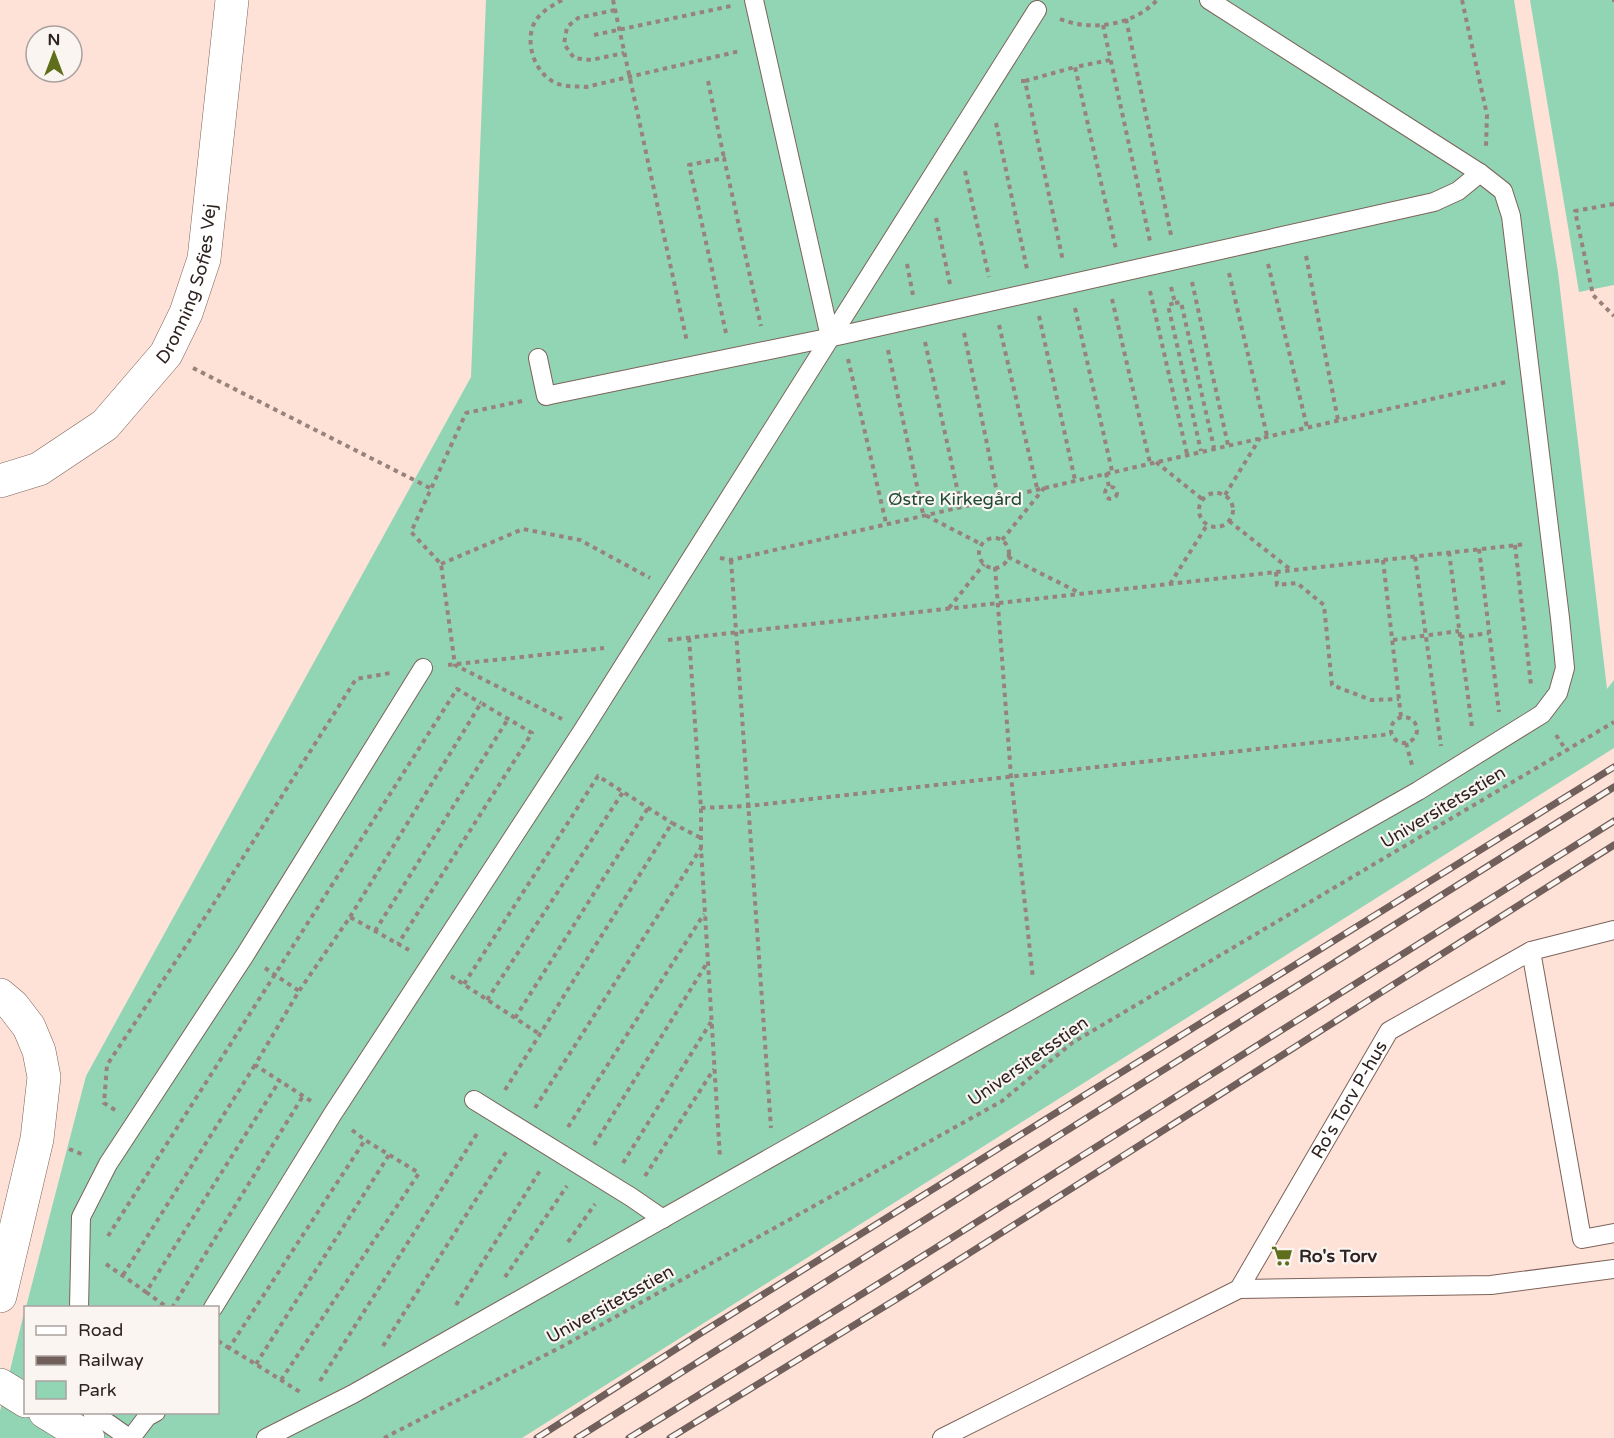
<svg xmlns="http://www.w3.org/2000/svg" width="1614" height="1438" font-family="'Varela Round',sans-serif">
<rect width="100%" height="100%" fill="#ffe2d7"/>
<g fill="#91d5b5">
<path d="M486,0H1514L1558,272L1607,689L1614,680V748L522,1438H0V1411L25,1309L26,1412H218V1308L26,1307L86,1076L471,377Z"/>
<path d="M1530,0H1614V285L1579,292Z"/>
</g>
<g fill="none" stroke-linecap="round" stroke-linejoin="round">
<defs>
<g id="lane">
<path d="M754,0L830,337"/>
<path d="M538,358L546,396L550,395L842,335L1434,202L1458,191L1480,173"/>
<path d="M1531,951L1582,1239L1614,1233"/>
<path d="M474,1100L631,1197L663,1219"/>
<path id="s1" d="M1239,1289L1389,1031L1531,951L1614,930"/>
<path d="M79,1308L81,1217L108,1164L245,955L423,668"/>
<path d="M213,1308L332,1115L583,730L1037,10"/>
<path d="M92,1412L129,1438"/>
<path d="M131,1438L147,1417L156,1412"/>
<path d="M266,1438L353,1394L1418,791L1542,714L1558,693L1565,668L1560,618L1511,216L1503,191L1480,173L1209,0"/>
<path d="M942,1438L1239,1289L1491,1285L1614,1269"/>
</g>
<g id="street">
<path id="s2" d="M0,481L39,469L105,425L166,354L186,313L204,259L232,0"/>
<path d="M0,995L13,1006L29,1027L39,1051L44,1077L37,1139L0,1296"/>
<path d="M0,1385L26,1401"/>
<path d="M45,1412L88,1438"/>
</g>
</defs>
<use href="#lane" stroke="#7c635a" stroke-width="20"/>
<use href="#street" stroke="#7c635a" stroke-width="34"/>
<g stroke="#98837c" stroke-width="4" stroke-dasharray="4.5 4.5" stroke-linecap="butt">
<path d="M562,0C550,7 536,14 532,29C526,51 539,80 562,85C570,87 578,86 586,87L740,51"/>
<path d="M613,0L687,342"/>
<path d="M1462,0L1487,115L1486,146"/>
<path d="M1614,0V2"/>
<path d="M615,10L578,18L567,27L564,44L574,58L591,60L624,53"/>
<path d="M1060,19C1092,32 1134,25 1157,0"/>
<path d="M1126,19L1171,235"/>
<path d="M1103,25L1150,241"/>
<path d="M594,35L731,6"/>
<path d="M1110,60L1075,67L1116,249"/>
<path d="M708,81L724,158"/>
<path d="M1021,81H1025L1063,261"/>
<path d="M1025,81L1075,67"/>
<path d="M996,123L1027,269"/>
<path d="M965,171L989,277"/>
<path d="M1614,204L1575,211L1593,295L1614,316"/>
<path d="M936,218L950,284"/>
<path d="M1306,256L1338,420"/>
<path d="M907,264L913,295"/>
<path d="M1268,264L1307,427"/>
<path d="M1229,273L1267,436"/>
<path d="M1192,282L1228,445"/>
<path d="M1171,287L1175,303L1168,305L1201,451"/>
<path d="M1150,291L1187,454"/>
<path d="M1112,299L1150,463"/>
<path d="M1175,303L1181,302L1214,448"/>
<path d="M1075,308L1112,471"/>
<path d="M1039,316L1075,480"/>
<path d="M999,325L1037,488"/>
<path d="M726,333L689,165L724,158L761,326"/>
<path d="M964,333L998,497"/>
<path d="M925,342L961,506"/>
<path d="M888,350L923,514L981,544"/>
<path d="M848,359L886,523"/>
<path d="M193,368L430,488"/>
<path d="M522,401L466,413L411,532L441,564L455,665L562,719"/>
<path d="M1156,462L1202,499"/>
<path d="M1106,473L1109,487"/>
<circle cx="1111" cy="493" r="6"/>
<circle cx="1216" cy="510" r="17"/>
<path d="M1225,495L1260,438"/>
<path d="M1229,521L1291,570"/>
<circle cx="994" cy="553" r="15"/>
<path d="M1002,540L1045,487"/>
<path d="M1515,545L1531,685"/>
<path d="M1479,549L1499,712"/>
<path d="M1449,552L1472,727"/>
<path d="M1008,557L1080,593"/>
<path d="M1415,557L1441,746"/>
<path d="M720,558L731,560L1506,382"/>
<path d="M731,560L771,1128"/>
<path d="M1383,560L1401,717"/>
<path d="M441,564L523,529L580,540L650,578"/>
<path d="M995,567L1011,776L1033,979"/>
<path d="M1276,572L1277,585L1297,583L1324,605L1332,685L1371,700L1399,699"/>
<path d="M1170,584L1207,525"/>
<path d="M949,608L984,564"/>
<path d="M1460,637L1489,633"/>
<path d="M689,638L701,808V848L720,1158"/>
<path d="M668,640L1526,544"/>
<path d="M1393,640L1459,631"/>
<path d="M448,665L604,648"/>
<circle cx="1404" cy="730" r="13"/>
<path d="M1556,735L1566,750"/>
<path d="M1406,743L1412,765"/>
<path d="M701,808L748,806L1391,734"/>
<path d="M350,917L481,703L532,733L398,944"/>
<path d="M375,931L508,719"/>
<path d="M265,968L299,991"/>
<path d="M451,976L541,1035"/>
<path d="M464,984L598,776L672,823"/>
<path d="M487,1000L623,792"/>
<path d="M515,1018L648,808"/>
<path d="M505,1090L672,823L701,838"/>
<path d="M311,1101L255,1065L299,991L350,917L409,950"/>
<path d="M535,1108L701,848"/>
<path d="M115,1110L104,1103L107,1065L211,908L356,679L390,673"/>
<path d="M568,1127L704,914"/>
<path d="M352,1130L365,1140"/>
<path d="M594,1145L707,963"/>
<path d="M69,1149L84,1155"/>
<path d="M623,1163L711,1022"/>
<path d="M645,1176L714,1069"/>
<path d="M108,1236L457,689L481,703"/>
<path d="M568,1242L595,1204"/>
<path d="M106,1264L146,1292L280,1080"/>
<path d="M123,1275L255,1065"/>
<path d="M505,1277L567,1186"/>
<path d="M146,1292L168,1308"/>
<path d="M456,1305L541,1169"/>
<path d="M172,1308L303,1096"/>
<path d="M218,1341L229,1348"/>
<path d="M383,1346L508,1149"/>
<path d="M256,1364L389,1155"/>
<path d="M281,1380L419,1173L365,1140L229,1348C253,1362 276,1377 300,1392"/>
<path d="M320,1381L478,1132"/>
<path d="M384,1438L563,1346L1002,1101L1072,1043L1614,722"/>
</g>
<use href="#lane" stroke="#fff" stroke-width="18"/>
<use href="#street" stroke="#fff" stroke-width="33"/>
<defs>
<g id="rail">
<path d="M537,1438L701,1333L1614,767"/>
<path d="M577,1438L1614,787"/>
<path d="M629,1438L891,1276L1614,821"/>
<path d="M670,1438L900,1297L1614,845"/>
</g>
</defs>
<use href="#rail" stroke="#705f5a" stroke-width="7"/>
<use href="#rail" stroke="#fbf5f2" stroke-width="4.5" stroke-dasharray="14" stroke-linecap="butt"/>
</g>
<defs>
<symbol id="supermarket-bare" viewBox="-9 -9 18 18"><path d="M-6-5.5h2.5l.6 2H6L4.5 2H-2.5L-4.4-4H-6ZM-1.5 3.2a1.3 1.3 0 1 0 .1 0ZM3 3.2a1.3 1.3 0 1 0 .1 0Z" fill="#5f6e1a" stroke="#fbf5f2" stroke-width="2.5" paint-order="stroke"/></symbol>
</defs>
<g fill-rule="evenodd">
<use href="#supermarket-bare" x="1267" y="1241" width="30" height="30"/>
</g>
<g text-anchor="middle" dominant-baseline="central" stroke-width="4.5" stroke-linejoin="round" paint-order="stroke">
<g font-size="18" fill="#2e2320" stroke="#fbf5f2">
<text stroke="none"><textPath href="#s2" startOffset="288">Dronning Sofies Vej</textPath></text>
<text transform="translate(1443 807) rotate(-31)">Universitetsstien</text>
<text transform="translate(1028 1061) rotate(-35)">Universitetsstien</text>
<text stroke="none"><textPath href="#s1" startOffset="219">Ro's Torv P-hus</textPath></text>
<text transform="translate(610 1304) rotate(-29)">Universitetsstien</text>
</g>
<g font-size="18" fill="#1e4a37" stroke="#fbf5f2">
<text x="955" y="499">Østre Kirkegård</text>
</g>
<g font-size="18" font-weight="bold" fill="#2e2320" stroke="#fbf5f2" text-anchor="start">
<text x="1299" y="1256">Ro's Torv</text>
</g>
</g>
<rect x="24" y="1306" width="195" height="108" fill="#fbf5f2" stroke="#a9a19e" stroke-width="1.5"/>
<rect x="36" y="1326" width="30" height="9" fill="#ffffff" stroke="#a9a19e" stroke-width="1.5"/>
<text x="78" y="1336" font-size="18" fill="#2e2320">Road</text>
<rect x="36" y="1356" width="30" height="9" fill="#705f5a" stroke="#a9a19e" stroke-width="1.5"/>
<text x="78" y="1366" font-size="18" fill="#2e2320">Railway</text>
<rect x="36" y="1381" width="30" height="18" fill="#91d5b5" stroke="#a9a19e" stroke-width="1.5"/>
<text x="78" y="1396" font-size="18" fill="#2e2320">Park</text>
<g transform="translate(54 54)"><circle r="28" fill="#fbf5f2" stroke="#a9a19e" stroke-width="1.5"/>
<path d="M0-4.5L10 22L0 15L-10 22Z" fill="#5f6e1a"/>
<text y="-9" font-size="16" font-weight="bold" text-anchor="middle" fill="#2e2320">N</text>
</g>
</svg>
